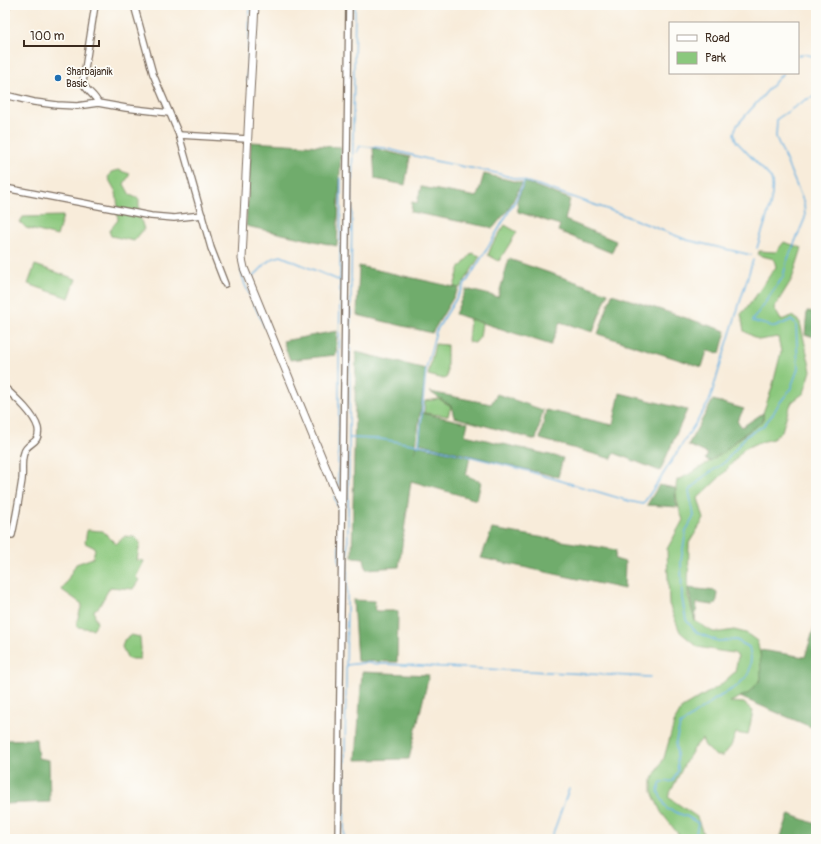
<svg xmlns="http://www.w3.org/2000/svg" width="821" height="844" font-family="Pangolin,sans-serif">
<rect width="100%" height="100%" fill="#fdfcf7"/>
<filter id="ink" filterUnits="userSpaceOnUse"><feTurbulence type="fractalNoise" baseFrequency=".025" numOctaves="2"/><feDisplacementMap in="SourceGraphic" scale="8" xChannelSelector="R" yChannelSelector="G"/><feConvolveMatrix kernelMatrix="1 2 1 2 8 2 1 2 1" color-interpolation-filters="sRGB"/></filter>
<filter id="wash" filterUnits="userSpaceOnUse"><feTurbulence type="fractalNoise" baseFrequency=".012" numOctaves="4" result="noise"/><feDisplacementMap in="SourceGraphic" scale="16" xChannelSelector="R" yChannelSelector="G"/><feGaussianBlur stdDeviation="0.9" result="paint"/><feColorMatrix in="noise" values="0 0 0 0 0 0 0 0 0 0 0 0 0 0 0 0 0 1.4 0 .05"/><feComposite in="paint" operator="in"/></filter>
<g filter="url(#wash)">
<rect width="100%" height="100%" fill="#f8ecda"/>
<g fill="#8bc87d" stroke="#63794e">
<path d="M118,170L130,174L124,184L130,195L139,199V212L118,208L116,192L108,178L111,172Z"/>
<path d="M117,212L140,217L144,229L134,241L111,236L109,231L118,220Z"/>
<path d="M63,216L57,236L26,228L20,222L23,217Z"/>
<path d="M505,225L517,232L499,261L488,255L492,245Z"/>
<path d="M784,242L802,248L792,279L774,308L781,320L792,316L800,322L811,371L804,393L792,402L788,411L782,431L773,439L757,443L744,449L723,474L698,498L704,519L689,543L688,596L695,621L713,632H721L734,630L746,633L757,641L763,663L761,679L749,693L730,702L744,703L753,711L748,735L736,733L731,746L723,756H716L705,746L702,739L692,750V752L685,763L668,797L697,817L705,839H682L661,812L652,792V780L664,758L675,720L682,708L719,686L735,672L738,656L734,653L719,651L698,647L680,632L669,604L667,549L683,520C678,506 674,494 677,480C710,466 734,441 763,421V413L772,388L781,352L778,337L759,340L744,331L741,314C755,300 764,282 776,267L774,259L758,255L759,251L776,252Z"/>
<path d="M472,253L480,256L461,287L459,288L454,287L459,269Z"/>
<path d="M35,265L76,279L69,298L28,284Z"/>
<path d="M470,319L482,323L480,337L475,343L468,342Z"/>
<path d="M435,344L447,345V377L444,379L428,375Z"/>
<path d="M439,399L451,406L448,416L424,413L425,401Z"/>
<path d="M87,530L103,531L116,544L125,536L135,537L140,543L137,560L144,561L136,577L139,580L133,589L110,587L99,607L94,610L95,617L97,623L93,629L77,627V621L82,604L62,590L76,564L93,558L95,548L85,543Z"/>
<path d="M131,635L140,637L141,649L140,659H128L122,647L124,640Z"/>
</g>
<g fill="#70ac6c" stroke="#566b45">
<path d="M251,142L341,147L337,246L246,226Z"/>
<path d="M373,148L410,157L405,185L375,179Z"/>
<path d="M484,174L522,183L508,210L493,228L411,212L412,202L417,203L421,187L477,197Z"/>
<path d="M524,182L570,199L565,220L616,241L612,253L558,231L560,225L518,212L517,201Z"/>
<path d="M509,259L608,293L593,332L560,322L551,345L455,314L466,289L498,297Z"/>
<path d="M359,266L454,287L459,288L432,333L357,315Z"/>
<path d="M612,294L726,331L720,353L707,351L702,367L598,334Z"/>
<path d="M807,311L816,312V337L805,335Z"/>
<path d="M337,331L336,355L290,360L283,341Z"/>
<path d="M356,352L426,369L415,453L416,445L470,457L466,475L481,482L477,500L411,481L399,567L366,569L364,558L352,557Z"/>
<path d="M430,392L491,404L497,394L543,410L536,440L454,417L451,406Z"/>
<path d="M620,393L687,410L660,471L614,453L612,459L540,439L546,410L613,425Z"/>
<path d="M713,400L744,409L737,421L742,427L763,413V421L740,437L723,453L710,461L705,459L708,454L688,445Z"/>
<path d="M422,413L468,423L465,435L563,458L558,477L419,443Z"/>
<path d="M659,485L675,488L676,502L678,507L647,505Z"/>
<path d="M492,529L616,550L615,559L625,562L624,589L481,558Z"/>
<path d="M688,588L716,591L718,594L716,604L713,605L697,603L695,621Z"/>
<path d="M353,600L374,601L376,611H398L397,662L357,661Z"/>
<path d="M816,622V729L740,697L749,693L761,679L760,650L805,657Z"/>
<path d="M362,672L429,675L409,759L356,760Z"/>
<path d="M36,739L38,758L49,760L50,802L5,804V740Z"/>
<path d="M789,814L816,824V839H780Z"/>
</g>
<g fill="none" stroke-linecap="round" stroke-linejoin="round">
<g stroke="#6bb2e2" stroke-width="1.5">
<path d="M798,55L804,54L816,57"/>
<path d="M247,81L250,5"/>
<path d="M357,152L360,146L384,148L435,161L496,173L538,185L618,213L687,240L751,255"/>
<path d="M757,248C762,230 777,195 771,178L736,141C733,134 734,130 738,124L783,73"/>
<path d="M241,270L245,285L265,328"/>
<path d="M253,276C265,268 264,259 281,256L338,280L340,278"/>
<path d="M349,438L380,439L431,447L521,469L629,501L643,504L660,479L709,402L753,260"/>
<path d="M419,445L426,369L436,331L487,249L515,201L524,182"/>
<path d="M338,488L341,178"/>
<path d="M334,496L339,510V525"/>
<path d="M339,563V533"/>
<path d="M346,665L364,663L650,677"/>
<path d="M344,839L353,127L355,5"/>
<path d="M551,839L569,789"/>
<path d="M695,839L698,823L688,817L667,809L658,791L661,782L673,781L678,771L676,741L680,725L714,700L737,686L749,674L751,658L749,647L736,640L718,641L697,633L686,620L682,598L681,561L686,531L694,516L689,491L702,478L725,462L746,436L763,426L773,414L778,405L790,390L798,369L796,324L791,320L775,327L752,321L783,277L787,261L805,218L804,203L776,137L777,119L805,100L816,96"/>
</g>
</g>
</g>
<g filter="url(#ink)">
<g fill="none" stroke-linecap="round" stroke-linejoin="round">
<defs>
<g id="minor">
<path d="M95,5L83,82C85,91 95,94 98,103"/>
<path d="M134,5L153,74L179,135L211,248L225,284"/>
<path d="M5,10L8,5"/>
<path d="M5,95L34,102L57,105L77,106L98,103L126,108L169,113"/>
<path d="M179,135L247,139"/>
<path d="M5,188L151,216L174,218L202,215"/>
<path d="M5,388C16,398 34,414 38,428C41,445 26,442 24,453C21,461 23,471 22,480C19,499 16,517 12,535"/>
<path d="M338,839L349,5"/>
</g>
<path id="tertiary" d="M255,5L249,111L242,259L244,268L342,507"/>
</defs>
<use href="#minor" stroke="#7d6e60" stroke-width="8"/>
<use href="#tertiary" stroke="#7d6e60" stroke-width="9"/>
<use href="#minor" stroke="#fff" stroke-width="5.5"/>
<use href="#tertiary" stroke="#fff" stroke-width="7"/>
</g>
</g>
<circle fill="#1f6fb2" stroke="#fdfcf7" stroke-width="1.5" cx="58" cy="78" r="4"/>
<g text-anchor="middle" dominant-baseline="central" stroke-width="3.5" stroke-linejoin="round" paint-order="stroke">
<g font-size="10" fill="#3b2a1e" stroke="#fdfcf7" text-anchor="start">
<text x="66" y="72">Sharbajanik<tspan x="66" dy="12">Basic</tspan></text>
</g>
</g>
<rect width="821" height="844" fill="none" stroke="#fdfcf7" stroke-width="20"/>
<rect x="669" y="22" width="130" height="52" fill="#fdfcf7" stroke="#afa8a0"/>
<rect x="677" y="35" width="20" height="6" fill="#ffffff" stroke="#afa8a0"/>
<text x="705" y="42" font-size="12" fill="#3b2a1e">Road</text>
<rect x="677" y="52" width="20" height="12" fill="#8bc87d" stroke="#afa8a0"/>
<text x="705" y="62" font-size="12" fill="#3b2a1e">Park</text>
<path d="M24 40v6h75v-6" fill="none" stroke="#3b2a1e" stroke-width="2"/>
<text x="30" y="40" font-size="12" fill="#3b2a1e" stroke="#fdfcf7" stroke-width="3" paint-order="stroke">100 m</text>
</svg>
